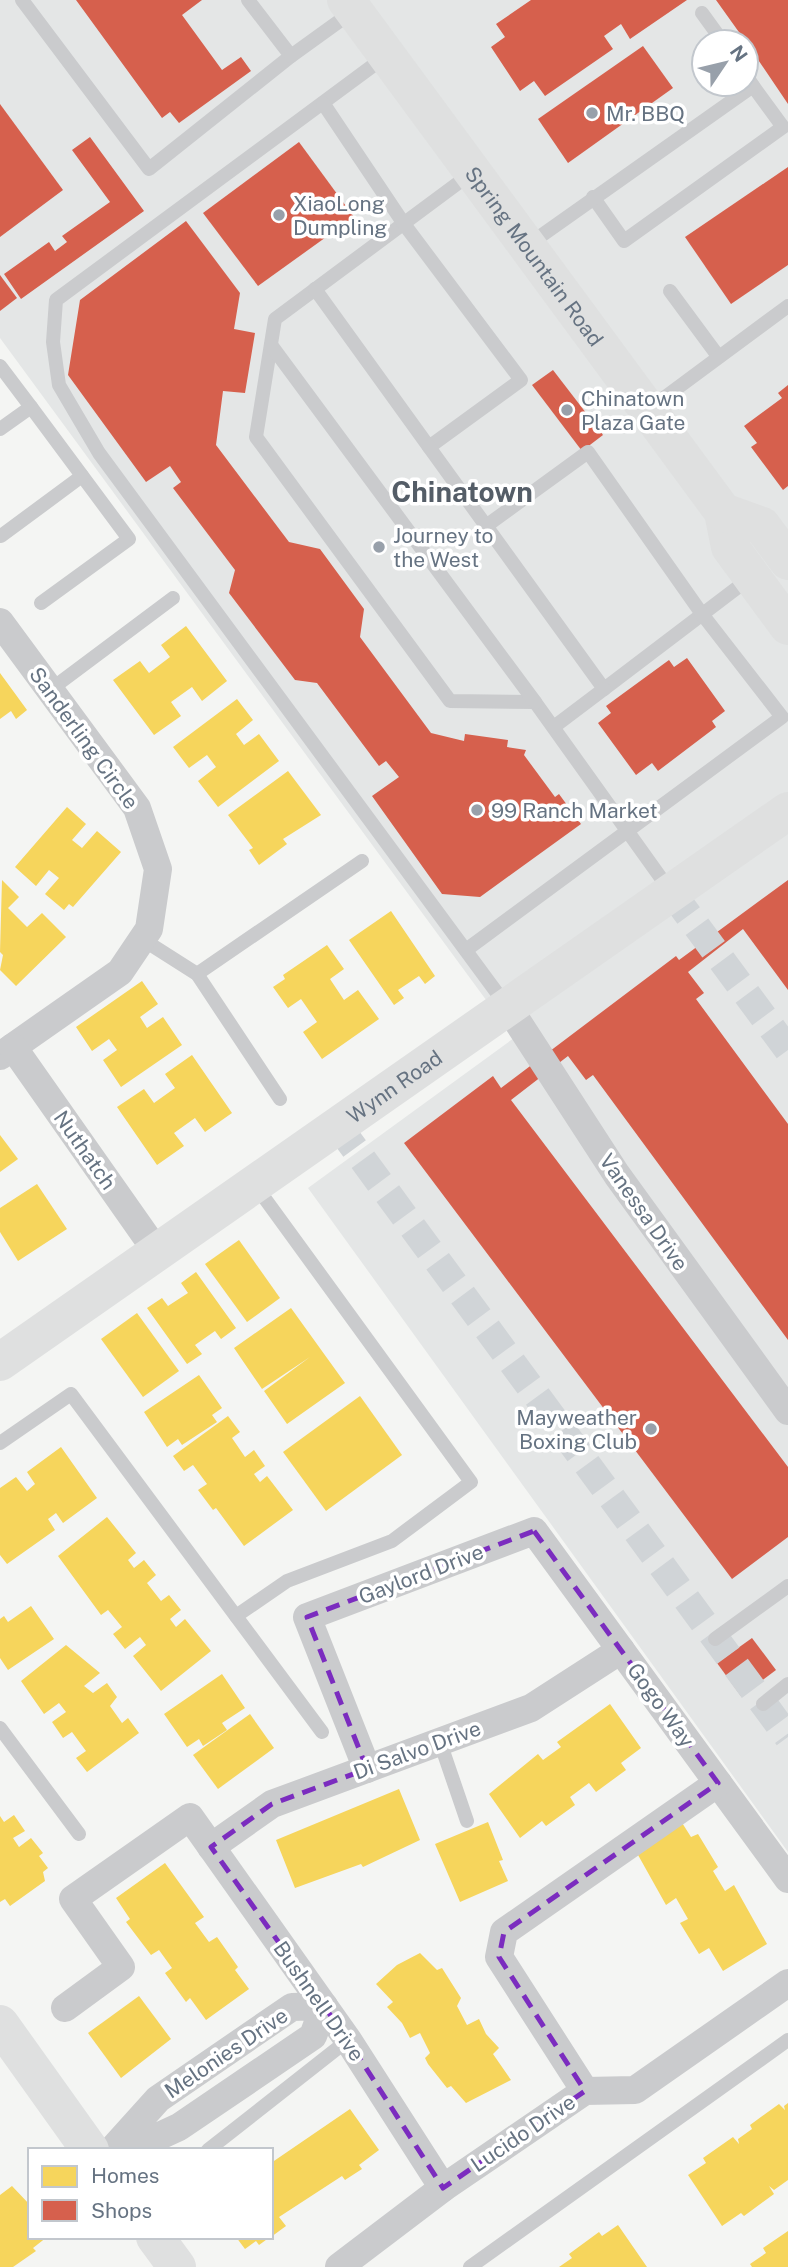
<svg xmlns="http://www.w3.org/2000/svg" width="788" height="2267" font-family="'Public Sans',sans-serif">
<rect width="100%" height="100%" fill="#f4f5f3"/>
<path fill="#e4e6e6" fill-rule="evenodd" d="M0,0H788V1852L308,1188L514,1038L0,338ZM704,42H746V84H704Z"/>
<g fill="#f6d55c">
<path d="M186,626L227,681L202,701L192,687L171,702L181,716L154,735L113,680L140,661L149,673L170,657L161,645Z"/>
<path d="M0,673L27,710L16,719L11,711L0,719Z"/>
<path d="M237,699L253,720L236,734L244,745L259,734L279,761L218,807L198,781L216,767L207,755L189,768L173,747Z"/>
<path d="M288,771L321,815L283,839L287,844L259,865L249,850L253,848L228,815Z"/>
<path d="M67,807L86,824L72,840L82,848L97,831L121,852L73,907L69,904L64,910L45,894L59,878L49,870L36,886L15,867Z"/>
<path d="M2,880L19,897L8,908L27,927L42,913L66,937L16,986L0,970L3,955L0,952Z"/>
<path d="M391,911L435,976L425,984L419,976L398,990L404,998L394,1005L349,940Z"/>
<path d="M327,945L344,969L330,979L344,1000L358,990L379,1019L322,1059L303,1032L317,1022L301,999L288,1008L273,987L285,979L283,975Z"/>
<path d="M142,981L158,1004L140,1017L147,1028L163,1017L182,1045L121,1087L103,1060L117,1050L109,1039L92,1051L76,1027Z"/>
<path d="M192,1055L232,1113L205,1132L195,1118L174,1133L184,1146L157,1165L117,1107L144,1089L154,1103L175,1088L165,1074Z"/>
<path d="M0,1135L18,1159L0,1172Z"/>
<path d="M37,1184L67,1229L18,1261L0,1232V1208Z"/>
<path d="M239,1240L280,1298L247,1322L205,1264Z"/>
<path d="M196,1272L236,1328L221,1339L215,1331L195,1345L202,1354L187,1364L147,1308L162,1298L168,1306L188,1293L181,1283Z"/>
<path d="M291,1308L345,1383L287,1424L264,1391L310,1357L262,1389L234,1348Z"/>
<path d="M137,1313L179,1371L143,1397L101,1339Z"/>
<path d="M199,1375L222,1408L212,1415L217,1422L182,1445L178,1439L167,1447L144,1412Z"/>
<path d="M360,1396L402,1455L326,1511L283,1452Z"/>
<path d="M228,1416L240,1432L232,1438L245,1457L254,1450L265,1466L254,1474L260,1482L267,1476L293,1510L244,1546L216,1508L213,1510L198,1490L207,1484L193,1465L184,1471L173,1456Z"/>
<path d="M61,1447L97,1498L63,1523L56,1513L48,1519L55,1530L7,1564L0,1555V1488L16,1477L27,1491L35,1484L27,1472Z"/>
<path d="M107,1517L136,1553L128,1560L134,1568L144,1560L156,1575L147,1583L161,1601L169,1595L181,1610L170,1619L176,1627L185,1619L211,1651L161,1691L133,1656L146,1645L140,1637L125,1649L113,1634L122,1627L108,1610L101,1615L58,1556Z"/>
<path d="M31,1606L54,1639L8,1670L0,1658V1619L4,1616L8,1622Z"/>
<path d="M66,1645L100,1673L84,1686L93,1693L107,1683L117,1697L110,1706L122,1723L128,1718L139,1733L87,1772L76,1758L86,1751L72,1732L63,1738L52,1722L66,1712L59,1703L44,1714L21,1681Z"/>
<path d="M222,1674L245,1708L222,1723L227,1730L203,1746L199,1739L187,1747L164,1714Z"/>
<path d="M610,1704L641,1748L621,1763L626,1770L596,1792L589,1783L570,1797L575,1805L546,1826L542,1821L520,1838L489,1794L538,1754L543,1760L561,1747L557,1742Z"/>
<path d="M250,1714L274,1748L218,1789L193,1755Z"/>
<path d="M399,1789L420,1840L363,1867L361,1864L295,1888L276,1840Z"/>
<path d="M14,1815L25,1831L13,1838L19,1847L31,1838L43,1853L39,1856L48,1868L43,1872L45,1881L10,1906L5,1899L0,1902V1816L4,1822Z"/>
<path d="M679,1818L691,1837L698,1834L718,1867L713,1871L725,1891L734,1885L767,1944L723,1971L709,1948L699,1954L680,1923L688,1919L676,1898L666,1905L633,1846Z"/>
<path d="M488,1822L503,1860L499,1861L508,1881L460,1902L435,1844Z"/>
<path d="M165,1863L204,1917L195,1923L209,1942L217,1937L238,1967L235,1970L249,1989L206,2020L190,1998L186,2002L165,1973L172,1968L159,1950L151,1955L126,1922L130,1919L116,1898Z"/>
<path d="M420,1953L437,1970L442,1968L461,1998L457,2006L467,2025L479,2019L486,2034L499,2048L493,2054L511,2080L466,2103L451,2086L447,2088L428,2064L425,2058L430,2053L420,2033L410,2038L402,2023L387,2007L393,2002L376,1984L397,1965Z"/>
<path d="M139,1996L171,2039L121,2078L88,2033Z"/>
<path d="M788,2103V2180L774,2190L769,2186L774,2194L744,2216L741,2213L722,2226L688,2175L706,2163L703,2158L733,2137L739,2144L738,2139L752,2129L750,2125L779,2104L785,2110L784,2106Z"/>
<path d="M350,2109L379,2150L359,2165L362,2169L345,2180L342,2176L279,2217L286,2226L271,2237V2163Z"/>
<path d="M12,2186L30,2205V2237H47L33,2248L36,2251L13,2267H0V2195Z"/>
<path d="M618,2225L647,2267H559L572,2258L569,2254L599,2232L602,2236Z"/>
<path d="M788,2231V2267H752L750,2264L766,2253L763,2248Z"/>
<path d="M236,2237H270L259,2245L256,2241L245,2249Z"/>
</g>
<g fill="#d6604d">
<path d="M76,0H202L182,15L222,70L241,57L251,71L179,123L170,112L162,118Z"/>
<path d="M531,0H687L630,39L621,24L604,36L613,49L545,96L534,81L520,91L491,47L505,37L496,24Z"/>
<path d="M716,0H788V104L746,42Z"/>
<path d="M643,46L673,88L568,163L538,119Z"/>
<path d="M0,104L63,190L0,237Z"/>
<path d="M90,137L144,211L21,299L4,274L49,242L55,251L67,242L62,236L110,202L72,150Z"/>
<path d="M299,142L354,217L258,286L203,213Z"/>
<path d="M788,167V265L731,304L685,237Z"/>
<path d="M186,221L240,293L234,329L255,333L245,393L223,391L216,445L289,542L320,549L364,609L360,637L431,733L464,741L465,734L508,740L507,747L526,750L524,755L555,797L559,794L581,824L480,897L442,894L372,796L399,777L386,761L379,766L317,683L295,680L229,593L235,570L173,488L181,482L170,466L146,482L68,375L80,300Z"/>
<path d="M0,275L17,298L0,311Z"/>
<path d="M553,370L603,435L582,451L532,385Z"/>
<path d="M788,385V486L783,490L751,447L757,443L744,426L782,398L778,393Z"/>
<path d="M687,658L725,711L712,721L716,727L658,771L652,763L636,775L598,723L611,713L606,706L669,660L674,667Z"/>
<path d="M788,880V990L743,929L688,972L704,993L696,999L788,1124V1340L593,1075L586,1080L568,1056L511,1100L788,1467V1537L732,1579L404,1143L493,1076L501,1088L676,956L679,960Z"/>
<path d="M752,1638L776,1670L741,1696L717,1663Z"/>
</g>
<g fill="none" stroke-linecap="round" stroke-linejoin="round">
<g stroke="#d0d4d7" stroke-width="28" stroke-dasharray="28 14" stroke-linecap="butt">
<path d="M672,893L788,1050"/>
<path d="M338,1126L788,1737"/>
</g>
<g stroke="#cacbcd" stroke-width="14">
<path d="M22,0L149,169L291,56L248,0"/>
<path d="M702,13L723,42"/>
<path d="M291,56L352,12"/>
<path d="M386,56L56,300L53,342L59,385L99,453L506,1005"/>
<path d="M473,172L275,319L256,437L450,701L535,702L671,892"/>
<path d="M593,197L624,241L783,127L753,86"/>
<path d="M528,245L753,86L746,75"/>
<path d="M315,289L429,447L521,380L404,224L323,103"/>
<path d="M670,291L718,356"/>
<path d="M271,345L535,702"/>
<path d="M0,366L31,407"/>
<path d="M649,409L788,306"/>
<path d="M0,429L31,407L129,539L41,603"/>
<path d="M429,447L604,689L750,578"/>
<path d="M1,536L82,476"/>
<path d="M50,690L173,598"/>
<path d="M555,726L604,689"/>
<path d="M142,939L197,974L280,1099"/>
<path d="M466,950L782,717L702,614L588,452L486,526"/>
<path d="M197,974L362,861"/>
<path d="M0,1443L71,1394L322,1732"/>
<path d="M236,1616L287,1581L392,1541L471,1482L255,1185"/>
<path d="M715,1639L788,1586"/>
<path d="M763,1704L788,1684"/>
<path d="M0,1728L79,1834"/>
<path d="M440,1742L467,1821"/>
<path d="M208,2150L348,2040"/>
<path d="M470,2267L788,2040"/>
</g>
<g stroke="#cacbcd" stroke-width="28">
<path d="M0,622L137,808L158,869L149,929L120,972L0,1056"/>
<path d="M508,1007L617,1175L788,1411"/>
<path d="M13,1047L157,1252"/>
<path d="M367,1769L307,1617L534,1531L788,1879"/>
<path d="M211,1847L272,1804L531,1708L621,1650"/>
<path d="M65,2008L121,1967L73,1899L190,1817L348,2040L443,2188"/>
<path d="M585,2091L499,1957L504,1932L718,1783"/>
<path d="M112,2150L158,2099L292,2007L324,2006L313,2036L179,2127L129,2150"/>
<path d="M339,2267L443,2188L585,2091L635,2090L788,1983"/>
</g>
<g stroke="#dfe0e0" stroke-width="38">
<path id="s1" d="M346,0L723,512L730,547L788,626"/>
<path d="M723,512L762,526L788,561"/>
<path id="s2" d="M0,1362L788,811"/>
<path d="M0,2024L90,2150"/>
<path d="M155,2237L177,2267"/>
</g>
</g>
<path fill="none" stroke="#7b2cbf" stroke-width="5" stroke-dasharray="14 9" stroke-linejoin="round" d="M534,1531L718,1783L504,1932L499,1957L585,2091L443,2188L348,2040L211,1847L272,1804L367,1769L307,1617Z"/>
<g fill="#98a0aa" stroke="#fff" stroke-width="2.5">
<circle cx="592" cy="113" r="7"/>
<circle cx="279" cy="215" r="7"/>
<circle cx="567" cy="410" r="7"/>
<circle cx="379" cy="547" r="7"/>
<circle cx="477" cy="810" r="7"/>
<circle cx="651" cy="1429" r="7"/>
</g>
<g text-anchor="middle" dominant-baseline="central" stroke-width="7" stroke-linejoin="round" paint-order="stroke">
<g font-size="21" fill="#667382" stroke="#fff" text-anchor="start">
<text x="606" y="113">Mr. BBQ</text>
<text x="293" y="203">XiaoLong<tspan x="293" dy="24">Dumpling</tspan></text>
<text x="581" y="398">Chinatown<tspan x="581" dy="24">Plaza Gate</tspan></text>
<text x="393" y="535">Journey to<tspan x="393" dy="24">the West</tspan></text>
<text x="491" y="810">99 Ranch Market</text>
<text x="637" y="1417" text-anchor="end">Mayweather<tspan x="637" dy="24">Boxing Club</tspan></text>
</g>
<g font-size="21" fill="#667382" stroke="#fff">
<text stroke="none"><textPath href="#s1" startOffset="318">Spring Mountain Road</textPath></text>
<text transform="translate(84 738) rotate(54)">Sanderling Circle</text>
<text stroke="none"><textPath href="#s2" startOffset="481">Wynn Road</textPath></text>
<text transform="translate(85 1150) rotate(55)">Nuthatch</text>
<text transform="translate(644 1212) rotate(55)">Vanessa Drive</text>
<text transform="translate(421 1574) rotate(-21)">Gaylord Drive</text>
<text transform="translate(661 1705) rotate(54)">Gogo Way</text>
<text transform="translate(417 1750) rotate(-20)">Di Salvo Drive</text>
<text transform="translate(319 2001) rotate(55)">Bushnell Drive</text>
<text transform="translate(226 2053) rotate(-34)">Melonies Drive</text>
<text transform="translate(523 2133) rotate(-34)">Lucido Drive</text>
</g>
<g font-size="28" font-weight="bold" fill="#545d67" stroke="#fff">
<text x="462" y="491">Chinatown</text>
</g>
</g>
<rect x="28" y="2148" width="245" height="91" fill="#ffffff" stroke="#c2c7cd" stroke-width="2"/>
<rect x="42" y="2166" width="35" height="21" fill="#f6d55c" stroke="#c2c7cd" stroke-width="2"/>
<text x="91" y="2183" font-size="21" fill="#667382">Homes</text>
<rect x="42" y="2200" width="35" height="21" fill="#d6604d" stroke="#c2c7cd" stroke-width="2"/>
<text x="91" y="2218" font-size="21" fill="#667382">Shops</text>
<g transform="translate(725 63) rotate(55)"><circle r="33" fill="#ffffff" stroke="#c2c7cd" stroke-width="2"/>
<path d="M0-5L12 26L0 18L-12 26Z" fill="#98a0aa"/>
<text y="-10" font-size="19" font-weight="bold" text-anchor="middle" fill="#667382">N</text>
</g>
</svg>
